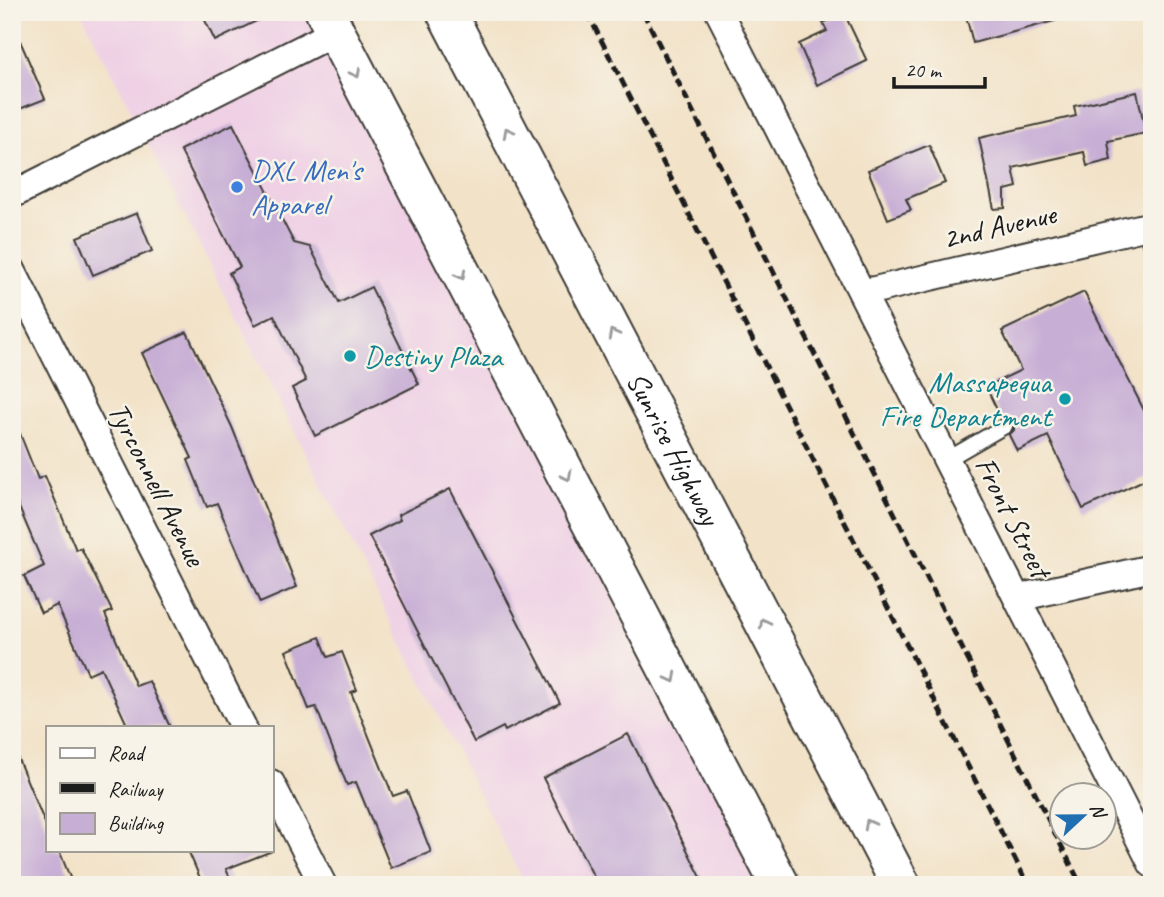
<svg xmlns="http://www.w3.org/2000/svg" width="1164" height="897" font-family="Caveat,sans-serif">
<rect width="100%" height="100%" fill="#f7f3e8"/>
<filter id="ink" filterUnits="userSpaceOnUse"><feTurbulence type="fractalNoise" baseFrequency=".0143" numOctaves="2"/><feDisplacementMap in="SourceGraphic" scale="14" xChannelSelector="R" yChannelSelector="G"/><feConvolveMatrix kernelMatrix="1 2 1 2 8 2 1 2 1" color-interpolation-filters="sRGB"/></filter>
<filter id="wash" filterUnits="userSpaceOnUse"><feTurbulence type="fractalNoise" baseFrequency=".00686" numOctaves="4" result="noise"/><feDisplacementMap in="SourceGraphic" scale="28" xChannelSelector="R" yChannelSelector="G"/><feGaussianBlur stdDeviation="1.57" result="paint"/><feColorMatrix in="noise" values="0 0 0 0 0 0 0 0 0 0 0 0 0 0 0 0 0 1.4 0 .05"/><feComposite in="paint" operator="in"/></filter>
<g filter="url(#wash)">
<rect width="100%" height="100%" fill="#f2e2c7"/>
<path fill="#efd0e5" d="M81,12H326L763,885H525Z"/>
<g id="blocks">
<g fill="#c7aed5">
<path d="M201,12H275L215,41Z"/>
<path d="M965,12H1057L1058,20L973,43Z"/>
<path d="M844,13L867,61L817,85L799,44L827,31L823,23Z"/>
<path d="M12,22L45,99L12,112Z"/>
<path d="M1137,92L1146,133L1108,141L1111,160L1087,166L1084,152L1013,168L1017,187L1005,190V208L994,209L979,138L1076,116L1074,106Z"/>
<path d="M233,124L294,243L310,247L339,303L371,287L419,384L315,436L292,388L306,381L274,315L255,325L229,273L240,267L180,150Z"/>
<path d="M929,145L945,183L906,199L911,210L888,219L868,170Z"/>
<path d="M137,213L152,251L93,275L77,237Z"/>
<path d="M1084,292L1152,426V476L1083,509L1048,436L1017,451L1009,435L1014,430V422L1009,417L1001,418L986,387L1021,370L1002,331Z"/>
<path d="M187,332L232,427L297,587L260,603L217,503L207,507L188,460L192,458L142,353Z"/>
<path d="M13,416L38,479L45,476L76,550L81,548L112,611L105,614L136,686L149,681L170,727H128L101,668L88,674L57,605L41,613L24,576L44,566L12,491Z"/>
<path d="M450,489L560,703L505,731L503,727L474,742L369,536L400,520L398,515Z"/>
<path d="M320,637L328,657L342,652L357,690L351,692L393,796L407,791L431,852L391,868L356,782L347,785L316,707L309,709L286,651Z"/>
<path d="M628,734L705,885H598L543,778Z"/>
<path d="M12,745L47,828V850H59L73,885H12Z"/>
<path d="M188,850H272V851L226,869L233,885H203Z"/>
</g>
</g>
</g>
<g filter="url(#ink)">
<use href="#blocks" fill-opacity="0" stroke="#3c3a36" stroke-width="2"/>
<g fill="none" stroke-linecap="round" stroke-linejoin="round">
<defs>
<g id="service">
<path d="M1145,227L1152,250"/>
<path d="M946,460L1005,426"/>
</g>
<g id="minor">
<path d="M719,12L1152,864"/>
<path d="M12,195L335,32"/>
<path d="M12,270L243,727"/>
<path d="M862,293L1152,225"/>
<path d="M1017,598L1152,568"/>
<path d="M271,783L323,885"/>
</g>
<g id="trunk">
<path d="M325,12L780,885"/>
<path id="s1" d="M446,12L901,885"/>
</g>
</defs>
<use href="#service" stroke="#3c3a36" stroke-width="18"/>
<use href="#minor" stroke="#3c3a36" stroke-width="30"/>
<use href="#trunk" stroke="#3c3a36" stroke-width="42"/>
<use href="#service" stroke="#fff" stroke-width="14"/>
<use href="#minor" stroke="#fff" stroke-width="26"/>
<use href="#trunk" stroke="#fff" stroke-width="38"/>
<g stroke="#1c1c1c" stroke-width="5" stroke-dasharray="10 5" stroke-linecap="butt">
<path d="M587,12L1028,885"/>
<path d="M643,12L1081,885"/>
</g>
</g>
<defs><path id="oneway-chevron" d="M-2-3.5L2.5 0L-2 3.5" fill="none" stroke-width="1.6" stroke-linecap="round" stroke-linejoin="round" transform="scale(1.75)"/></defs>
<g stroke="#999">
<use href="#oneway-chevron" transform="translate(356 73) rotate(62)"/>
<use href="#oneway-chevron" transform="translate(508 132) rotate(-118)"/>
<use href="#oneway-chevron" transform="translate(461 275) rotate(62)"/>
<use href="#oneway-chevron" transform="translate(613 334) rotate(-118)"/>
<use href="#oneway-chevron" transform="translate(567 476) rotate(62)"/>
<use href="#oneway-chevron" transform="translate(764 623) rotate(-118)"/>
<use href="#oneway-chevron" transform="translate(672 678) rotate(62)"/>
<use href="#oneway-chevron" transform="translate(869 824) rotate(-118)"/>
</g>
</g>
<circle fill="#3f7fe0" stroke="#f7f3e8" stroke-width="2.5" cx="237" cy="187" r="7"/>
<g fill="#0f9aa8" stroke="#f7f3e8" stroke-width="2.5">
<circle cx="350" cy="356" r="7"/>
<circle cx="1065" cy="399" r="7"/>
</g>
<g text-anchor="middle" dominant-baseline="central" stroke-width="5" stroke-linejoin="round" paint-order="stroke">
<g font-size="30" fill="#366cbe" stroke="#f7f3e8" text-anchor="start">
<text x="251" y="170">DXL Men's<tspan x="251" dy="34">Apparel</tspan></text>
</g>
<g font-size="30" fill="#1c1c1c" stroke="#f7f3e8">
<text transform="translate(999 226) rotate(-13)">2nd Avenue</text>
<text stroke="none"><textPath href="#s1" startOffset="492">Sunrise Highway</textPath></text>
<text transform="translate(157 484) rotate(63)">Tyrconnell Avenue</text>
<text transform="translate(1013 517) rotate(63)">Front Street</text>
</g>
<g font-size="30" fill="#0d838f" stroke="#f7f3e8" text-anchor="start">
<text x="364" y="356">Destiny Plaza</text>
<text x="1051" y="382" text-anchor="end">Massapequa<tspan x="1051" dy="34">Fire Department</tspan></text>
</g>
</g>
<rect width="1164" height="897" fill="none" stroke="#f7f3e8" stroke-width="42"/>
<rect x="46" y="726" width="228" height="126" fill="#f7f3e8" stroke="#9f9d96" stroke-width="2"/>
<rect x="60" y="748" width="35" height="10" fill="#ffffff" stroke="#9f9d96" stroke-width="2"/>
<text x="108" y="760" font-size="21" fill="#1c1c1c">Road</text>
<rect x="60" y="783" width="35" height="10" fill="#1c1c1c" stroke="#9f9d96" stroke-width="2"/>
<text x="108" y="796" font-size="21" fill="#1c1c1c">Railway</text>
<rect x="60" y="813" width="35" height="21" fill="#c7aed5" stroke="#9f9d96" stroke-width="2"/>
<text x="108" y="830" font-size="21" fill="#1c1c1c">Building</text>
<g transform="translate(1083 816) rotate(68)"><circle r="33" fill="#f7f3e8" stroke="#9f9d96" stroke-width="2"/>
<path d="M0-5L12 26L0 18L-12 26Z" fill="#1f6fb2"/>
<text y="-10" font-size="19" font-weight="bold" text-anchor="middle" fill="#1c1c1c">N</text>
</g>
<path d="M894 77v10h91v-10" fill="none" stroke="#1c1c1c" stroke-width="3.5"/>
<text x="905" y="77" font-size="21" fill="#1c1c1c" stroke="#f7f3e8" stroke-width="5" paint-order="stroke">20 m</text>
</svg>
